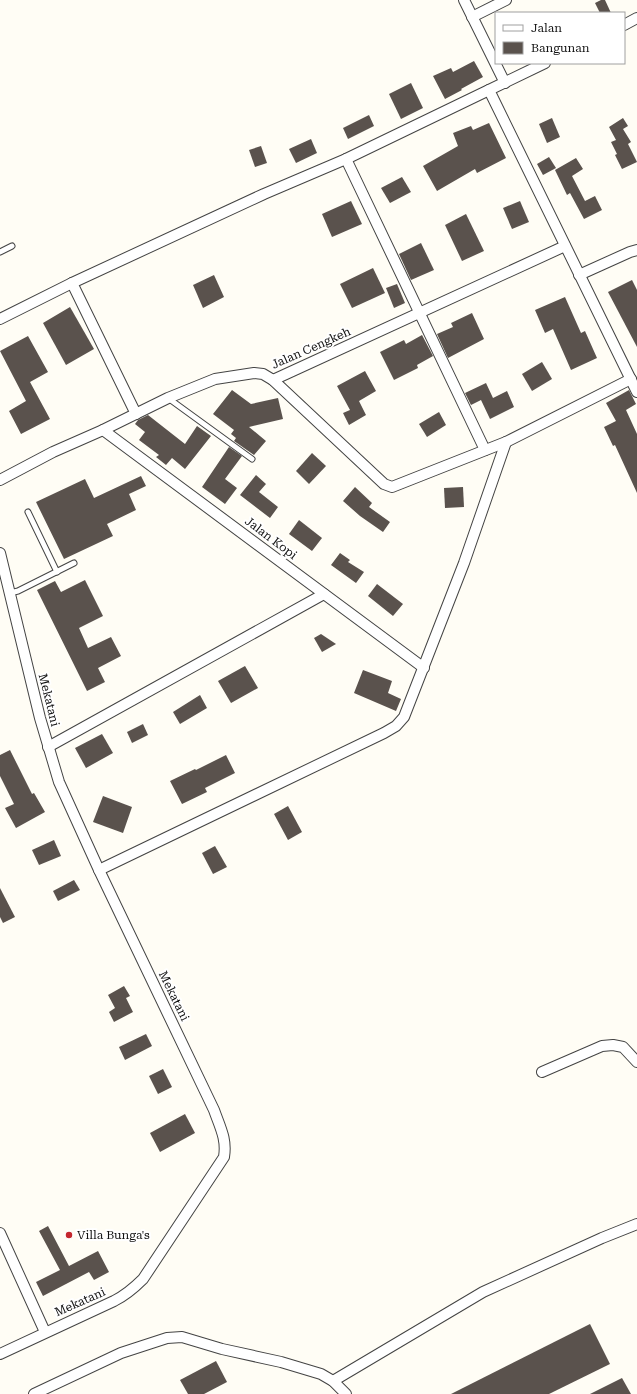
<svg xmlns="http://www.w3.org/2000/svg" width="637" height="1394" font-family="'Roboto Serif',serif">
<rect width="100%" height="100%" fill="#fffdf5"/>
<g fill="#5a524d">
<path d="M601,0H605L611,13H600L595,3Z"/>
<path d="M474,61L483,77L461,89L462,90L445,99L433,76L451,68L453,72Z"/>
<path d="M411,83L423,108L401,119L389,94Z"/>
<path d="M369,115L374,126L348,139L343,128Z"/>
<path d="M552,118L560,137L547,143L539,124Z"/>
<path d="M623,118L628,126L623,129L631,142L628,144L637,162L622,169L615,155L617,154L611,142L616,140L609,127Z"/>
<path d="M489,123L506,158L477,173L475,169L437,191L423,166L458,146L453,133L471,126L473,130Z"/>
<path d="M311,139L317,153L296,163L289,149Z"/>
<path d="M261,146L267,163L255,167L249,150Z"/>
<path d="M549,157L556,168L543,175L537,164Z"/>
<path d="M576,158L583,169L572,176L585,201L595,196L602,210L584,219L570,193L567,195L555,170Z"/>
<path d="M402,177L411,192L390,203L381,188Z"/>
<path d="M351,201L362,224L332,237L322,214Z"/>
<path d="M520,201L529,222L512,229L503,208Z"/>
<path d="M466,214L484,251L462,261L445,225Z"/>
<path d="M421,243L434,270L411,280L399,254Z"/>
<path d="M373,268L385,293L352,308L340,284Z"/>
<path d="M214,275L224,297L203,308L193,285Z"/>
<path d="M632,280L637,290V347L608,292Z"/>
<path d="M397,284L405,303L394,308L386,288Z"/>
<path d="M565,297L581,333L585,331L597,358L571,370L553,329L545,333L535,310Z"/>
<path d="M70,307L94,349L66,365L43,323Z"/>
<path d="M472,313L484,339L448,358L437,334L453,327L451,323Z"/>
<path d="M422,335L433,356L417,365L418,368L394,380L380,352L404,340L406,344Z"/>
<path d="M28,336L48,372L30,382L50,419L21,434L9,411L26,401L0,351Z"/>
<path d="M542,362L552,379L532,391L522,374Z"/>
<path d="M365,371L376,391L359,401L366,415L349,425L343,413L350,410L337,386Z"/>
<path d="M486,383L493,398L507,391L514,407L490,419L481,400L471,405L465,393Z"/>
<path d="M232,390L251,404L278,398L283,419L249,427L266,441L254,455L234,441L236,438L231,434L234,430L213,414Z"/>
<path d="M629,390L636,404L626,410L637,434V493L615,445L613,446L604,427L616,421L606,403Z"/>
<path d="M439,412L446,425L427,437L419,424Z"/>
<path d="M148,415L185,444L197,426L211,436L185,469L172,458L166,465L156,457L159,455L139,440L145,432L135,424L138,420Z"/>
<path d="M229,447L242,456L225,479L237,488L225,504L202,487Z"/>
<path d="M312,453L326,466L309,484L296,471Z"/>
<path d="M256,475L266,484L259,492L278,507L270,518L240,495Z"/>
<path d="M141,476L146,486L129,494L136,510L107,524L113,536L64,559L36,502L85,479L94,498Z"/>
<path d="M355,487L372,503L369,507L390,522L383,532L360,516L343,501Z"/>
<path d="M463,487L464,507L445,508L444,488Z"/>
<path d="M299,520L322,538L312,551L289,534Z"/>
<path d="M340,553L350,560L348,562L364,572L356,583L331,565Z"/>
<path d="M85,580L103,616L79,628L88,648L111,637L121,656L98,668L105,682L87,691L37,590L55,581L61,592Z"/>
<path d="M377,584L403,604L393,616L368,596Z"/>
<path d="M321,634L336,644L322,652L314,638Z"/>
<path d="M245,666L258,688L231,703L218,681Z"/>
<path d="M363,670L392,681L388,693L401,699L396,711L354,693Z"/>
<path d="M200,695L207,708L180,724L173,712Z"/>
<path d="M143,724L148,735L132,743L127,732Z"/>
<path d="M102,734L113,753L86,768L75,748Z"/>
<path d="M10,750L32,794L34,793L45,812L16,828L5,808L14,804L0,776V755Z"/>
<path d="M226,755L235,773L205,788L207,792L182,804L170,781L195,769L196,770Z"/>
<path d="M103,796L132,807L123,833L93,822Z"/>
<path d="M288,806L302,832L288,840L274,814Z"/>
<path d="M54,840L61,856L39,865L32,850Z"/>
<path d="M215,846L227,867L213,874L202,853Z"/>
<path d="M74,880L80,890L58,901L53,891Z"/>
<path d="M0,888L15,917L3,923L0,917Z"/>
<path d="M124,986L130,996L126,998L133,1012L114,1022L109,1012L115,1008L108,995Z"/>
<path d="M146,1034L152,1046L125,1060L119,1047Z"/>
<path d="M163,1069L172,1087L158,1094L149,1076Z"/>
<path d="M185,1114L195,1133L160,1152L150,1133Z"/>
<path d="M48,1226L69,1266L98,1251L109,1272L94,1280L89,1272L43,1296L36,1282L60,1270L39,1231Z"/>
<path d="M590,1324L610,1364L549,1394H451Z"/>
<path d="M216,1361L227,1382L204,1394H188L180,1380Z"/>
<path d="M622,1378L631,1394H590Z"/>
</g>
<g fill="none" stroke-linecap="round" stroke-linejoin="round">
<defs>
<g id="lane">
<path d="M0,252L12,246"/>
<path d="M168,398L252,459"/>
<path d="M28,512L57,572"/>
<path d="M10,593L18,591L74,563"/>
</g>
<g id="street">
<path d="M464,0L505,83"/>
<path d="M472,17L506,0"/>
<path d="M624,25L637,18"/>
<path d="M545,63L489,90L637,392"/>
<path d="M346,159L485,450"/>
<path d="M579,275L630,252L637,250"/>
<path d="M72,283L136,414"/>
<path d="M0,319L72,283L264,194L346,159L489,90"/>
<path d="M273,380L565,246"/>
<path d="M103,430L424,668"/>
<path d="M0,480L53,452L103,430L168,398L215,379L254,373L263,374L273,380L384,484L392,487L506,442L631,379"/>
<path d="M0,553L40,718L59,782L99,870L214,1110C220,1127 227,1139 224,1157L143,1279C134,1288 126,1295 114,1301L0,1354"/>
<path d="M48,747L324,594"/>
<path d="M99,870L384,733L396,726L404,717L464,563L506,442"/>
<path d="M542,1072L602,1046L613,1045L623,1047L637,1062"/>
<path d="M0,1233L45,1332"/>
<path d="M333,1381L483,1292L602,1238L637,1224"/>
<path d="M34,1394L121,1353L167,1338L182,1337L222,1349L281,1362L321,1374L333,1381L346,1394"/>
</g>
</defs>
<use href="#lane" stroke="#444" stroke-width="7"/>
<use href="#street" stroke="#444" stroke-width="12"/>
<use href="#lane" stroke="#fff" stroke-width="5"/>
<use href="#street" stroke="#fff" stroke-width="10"/>
</g>
<circle fill="#c4262e" stroke="#fff" stroke-width="1.5" cx="69" cy="1235" r="4"/>
<g text-anchor="middle" dominant-baseline="central" stroke-width="4" stroke-linejoin="round" paint-order="stroke">
<g font-size="12" fill="#111" stroke="#fff">
<text transform="translate(311 348) rotate(-24)">Jalan Cengkeh</text>
<text transform="translate(271 538) rotate(37)">Jalan Kopi</text>
<text transform="translate(49 700) rotate(76)">Mekatani</text>
<text transform="translate(174 996) rotate(64)">Mekatani</text>
<text transform="translate(80 1302) rotate(-24)">Mekatani</text>
</g>
<g font-size="12" fill="#111" stroke="#fff" text-anchor="start">
<text x="77" y="1235">Villa Bunga's</text>
</g>
</g>
<rect x="495" y="12" width="130" height="52" fill="#ffffff" stroke="#a0a0a0"/>
<rect x="503" y="25" width="20" height="6" fill="#ffffff" stroke="#a0a0a0"/>
<text x="531" y="32" font-size="12" fill="#111111">Jalan</text>
<rect x="503" y="42" width="20" height="12" fill="#5a524d" stroke="#a0a0a0"/>
<text x="531" y="52" font-size="12" fill="#111111">Bangunan</text>
</svg>
